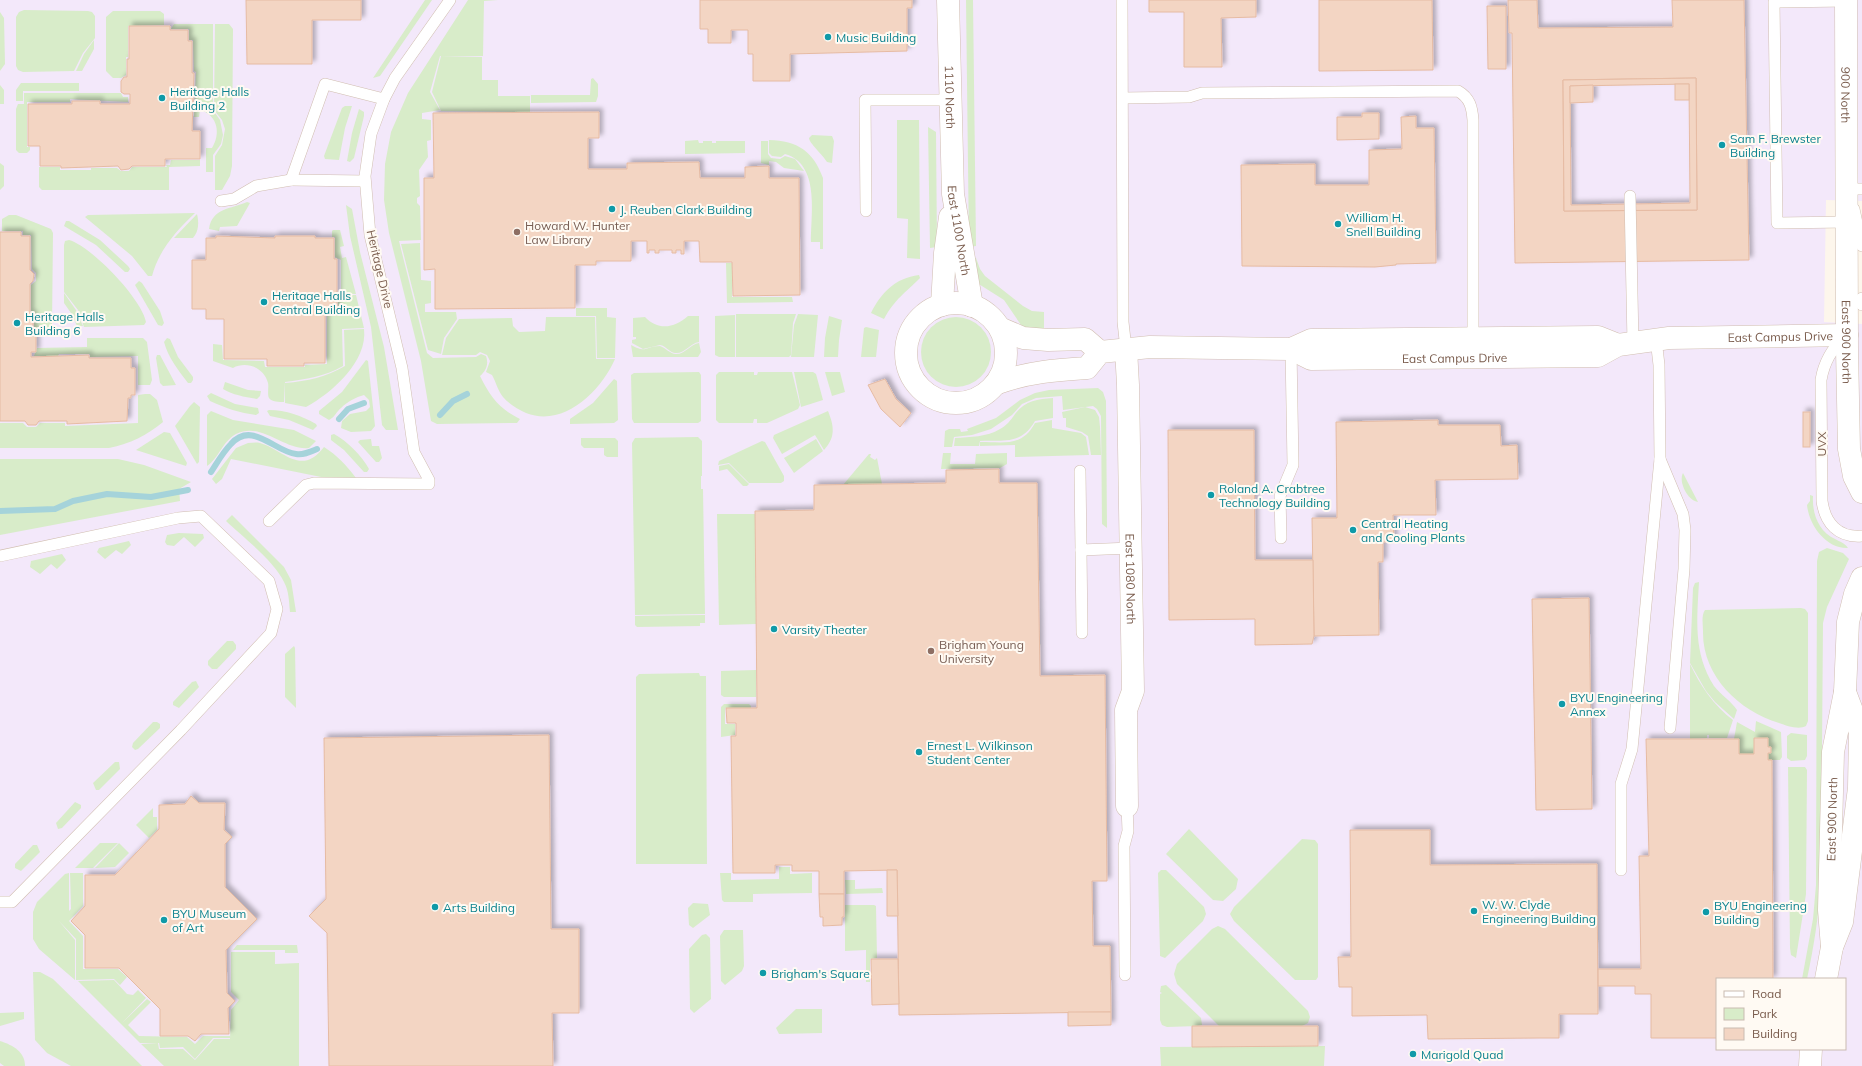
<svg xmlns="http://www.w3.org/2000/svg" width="1862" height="1066" font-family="Mulish,sans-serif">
<defs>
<filter id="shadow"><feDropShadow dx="3.5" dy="-3.5" stdDeviation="2" flood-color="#0004"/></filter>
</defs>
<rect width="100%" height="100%" fill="#fdf6ec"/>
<path fill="#f3e8fa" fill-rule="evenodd" d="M0,0H1862V201L1826,200L1824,322L1862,324V1066H0ZM1717,979H1845V1049H1717Z"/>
<g fill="#d8ecc9">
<path d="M425,0H432L380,76L373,78Z"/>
<path d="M468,0H498L484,1L483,56H440L430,92L440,110L422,113V119L431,120V140L427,141L428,157L419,170L420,196L417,198V203L420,206L421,240L399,241L427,353L433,358L476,357L481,354L486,356C489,364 486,371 480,376C490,396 499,409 520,419L517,423L437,424L431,421L421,361L389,233L384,200L385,164L391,132L408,93Z"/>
<path d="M966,0H973L976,246L969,247Z"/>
<path d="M24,10L88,11L92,12L95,16V38L83,53L74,71L23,72L18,70L16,66V17L19,12Z"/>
<path d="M113,11H160L164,14V25L128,26V57H126V75L121,78H113L106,71V17Z"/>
<path d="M0,12L4,18L5,64L0,71Z"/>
<path d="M174,24H213V110L220,120L223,135L221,144L213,155V172H206V148H212C221,134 218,115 200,110L199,117H194L196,72L194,71L193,40H189V29H171Z"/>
<path d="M215,24H229L233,29L232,166L230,176L222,190H215V156L222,145L225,129L222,120L214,110Z"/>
<path d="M94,40V49L82,71H76L84,54Z"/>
<path d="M441,56L482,57V80H498V96H530V112L441,111L432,92Z"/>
<path d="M593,78L598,84V96L596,102L531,103V95H590L591,79Z"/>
<path d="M21,83H79V91H23V101H16V90Z"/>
<path d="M0,85L4,90V104H0Z"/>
<path d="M24,93H121L123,97H128V102L70,99V102H27V147H30V150L27,153H19L16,150V109L18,104H24Z"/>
<path d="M345,106H352L345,128L339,160L325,159L324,156L342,108Z"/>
<path d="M359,109L364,112V116L354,158L350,162L347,161L352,133Z"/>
<path d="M897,120H919L920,259L907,258L908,219L897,218Z"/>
<path d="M928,127L936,132L937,247L930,248Z"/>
<path d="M812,135L832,136L834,141L832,163L827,162C823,155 809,143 809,138Z"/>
<path d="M698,140L699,143H703V141H712V143H716V141H745V153L685,154V141Z"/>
<path d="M769,140C798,141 813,151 823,178V249H820V242H811C811,213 820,164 785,154L781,157L772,156L769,153Z"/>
<path d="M761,141H768V154L771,158L780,159L785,156L795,159L804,171L784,168L776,162L769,161V165L761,163Z"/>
<path d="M171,160H200V166L169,167V190H42L39,187V167H60V170H91V168H117L121,171H129L132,167H167L166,165H170Z"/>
<path d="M0,163L4,166V186L0,190Z"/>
<path d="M247,202L250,203L237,226L220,227L219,231L209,229C212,208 231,209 247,202Z"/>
<path d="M346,205L352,209L360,252L384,347L398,430H386L382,425L371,327L350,236Z"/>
<path d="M195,213C176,231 159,250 152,276H148L132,256L85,217L88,215Z"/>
<path d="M197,214C199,222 199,231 193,238H174Z"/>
<path d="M9,215H16L51,229L53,233L52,327L47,334L37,335V330H34V313H31V285L36,281V273L32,269L31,235H23V231H2V219Z"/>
<path d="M66,221H69L100,240L128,266L130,269L128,272H125L96,245L64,226Z"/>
<path d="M333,230H340L344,246L340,247L342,258L346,257L356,294H341V260L335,257V237H332V231Z"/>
<path d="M69,240C91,246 142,299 146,322L144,325L84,327L78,310L64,292V245L65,241Z"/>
<path d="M420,243L421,280L431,281V303L425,304V312H456L457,319L444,338L441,354L428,350L401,244Z"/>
<path d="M969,258H976L980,269L985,276L1023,306L1032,311L1044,312V332L1027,330L1021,325L1004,300L974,281Z"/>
<path d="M726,263H732V297H792L793,302L727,303Z"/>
<path d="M919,275L920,278C905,293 895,299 884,319L871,313C881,293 895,278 919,275Z"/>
<path d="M139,281L142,283L160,311L164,323L162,326L158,325L135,285Z"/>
<path d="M64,293L76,310L83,326H77L71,313L64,303Z"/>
<path d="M338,295H356L364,328L342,329L343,366C324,377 306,379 285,382L284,402C280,402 271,402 269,398C267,394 269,387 268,383C264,367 246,361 233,368L213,361V344L222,345L223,360L264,361L265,367H305V365L327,364V311H338Z"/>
<path d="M576,308H607V317L616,318L615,358H597L596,316H576Z"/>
<path d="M736,314H796L793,323L791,355L789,357H736Z"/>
<path d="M798,314L818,315L814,357H791L794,325Z"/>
<path d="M735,315V357H719L715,355V316Z"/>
<path d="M688,316H699V342C690,343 685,354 675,353C669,352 666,346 660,345L643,349L632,343V340L636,339V337H633V318L645,317C658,331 675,328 688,316Z"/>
<path d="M829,316L842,320L839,340L838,357H824L825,338Z"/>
<circle cx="956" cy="352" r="35"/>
<path d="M546,317H595L596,359H615C601,391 564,428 526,413C518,409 509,404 503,397C498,391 496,382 492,375L486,372L490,361L487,355L480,352L476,355H442L446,338L459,319L512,318L513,326L519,332L545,331Z"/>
<path d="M866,327L879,330L876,357H861L864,328Z"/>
<path d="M364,329C368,361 332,393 306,407L285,403V383C308,381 326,377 345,366L344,330Z"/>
<path d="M87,338H143L147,342L152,380L150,385H138V356L90,357V354H59L58,356H34L37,348L87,347Z"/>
<path d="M167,338L170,339L178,357L193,377V380L191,383H188C178,370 168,357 164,342Z"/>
<path d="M699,343L701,352L698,357H633L631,345C647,354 645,346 660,346C666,348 669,353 675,354C685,355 690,344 699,343Z"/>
<path d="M157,355H160L176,385L163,386L160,383L156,358Z"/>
<path d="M366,360L368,361L375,426L371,431L351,432L341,428L342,421L350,414L366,411L370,407L369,400L364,395C356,397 347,402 341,408C336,412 335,417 329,420L319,414V411L342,392Z"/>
<path d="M699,372L701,375V421L698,423H634L632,419L631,375L634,373Z"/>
<path d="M719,372H754V375H757L758,372H792L800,405L798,409L767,423H757V419H754L753,423H719L716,420V375Z"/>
<path d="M794,372H813L816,374L823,400L801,407Z"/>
<path d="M825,372H840L845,392L832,396Z"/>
<path d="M614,379L617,381L618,420L614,423L570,424V419L593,403Z"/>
<path d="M225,382L248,390L261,391L260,396L257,399C245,397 233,395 223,389Z"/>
<path d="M1098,388L1103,392L1106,401L1107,528L1102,524L1101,416L1097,409L1093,406L1063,410L1062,396L1036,398L1022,404L1012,415L991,429L972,435L954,437L952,447H944L945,431L949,429H960L961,432L968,431L967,429L996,418L1020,400L1035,393L1049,390Z"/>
<path d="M211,393L235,404L258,408L259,413L256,415C240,413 225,408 210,401L207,396Z"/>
<path d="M145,394H150L157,400L163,422C147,435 130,444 109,448H0V423H23L27,427H36L40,423H65V426L138,423V395Z"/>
<path d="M1053,398V418L1035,421C1021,445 1004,440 980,441L979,446H954L955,438C970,437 987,437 1000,429C1006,426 1011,420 1015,414C1025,401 1037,399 1053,398Z"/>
<path d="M194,402L200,407L199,462L197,464L175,426L190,406Z"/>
<path d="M1085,407L1095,410L1099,417L1100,427L1101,455H1091L1088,436L1082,432L1066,427V418H1063L1062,412Z"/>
<path d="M269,410C286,410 302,416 316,424L317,426L313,430L289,420L270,416L267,411Z"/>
<path d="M211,411L233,420L294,430L316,441L309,448C284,451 262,421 236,434C222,442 219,458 207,466V415Z"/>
<path d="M828,411C834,426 836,437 824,450L815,435L782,454L773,438L774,435Z"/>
<path d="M1052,420V428L1081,433L1086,437L1089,455L1015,457V445L980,446V442C1005,442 1022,447 1035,423Z"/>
<path d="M164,432L170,433L187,463L186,466L136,450Z"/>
<path d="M334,434C347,441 362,456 369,469L367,472H364L344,450L331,440V435Z"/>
<path d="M698,437L702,441V476H701V489H703L705,614L635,615L632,443L635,438Z"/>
<path d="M581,438H615L618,441V457H607L604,455V448H584L581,445Z"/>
<path d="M371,439L372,446H379L382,458L379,462H376L358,442L360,440Z"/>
<path d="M816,439L823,451L794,473L784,458Z"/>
<path d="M762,441L765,442L784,476V481L781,483H749L729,463L718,465L719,461Z"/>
<path d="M248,443C252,443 256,442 260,443C284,450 301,477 324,447C337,455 347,466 356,478L351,483L231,459L222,479L216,484L212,479L236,448Z"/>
<path d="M943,453H951L950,464H975L976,454L1007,453V464L1000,468L941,469Z"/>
<path d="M869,454H871L870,457L875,460L877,458L882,484L843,485Z"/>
<path d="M0,459H118L144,465L191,482L179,489L180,501L0,535Z"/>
<path d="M729,464L749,484L747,486H743L727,469L719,471V466Z"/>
<path d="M1683,473L1698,502C1688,501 1678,482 1683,473Z"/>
<path d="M1810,495L1813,496C1812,513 1818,531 1835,539C1840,542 1845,543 1848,548C1826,549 1809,525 1807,505L1810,501Z"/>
<path d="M717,514H755L756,624L719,625Z"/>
<path d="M232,515L284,567L291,580L296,612H290C289,602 289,591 284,582C275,562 243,537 226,521Z"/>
<path d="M179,533L203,534L204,538L195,547L184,537L174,546L167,545L165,542L167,535Z"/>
<path d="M129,541L131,545L122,554L116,550L105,559L97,552L99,548Z"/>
<path d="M1827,548L1843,553L1849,559L1827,607L1823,623L1821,880C1819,914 1814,946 1807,979H1802L1813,919L1816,885L1817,561L1819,552Z"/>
<path d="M62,554L66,560L57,569L51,564L40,574L30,567L31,561Z"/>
<path d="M1699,582C1697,619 1693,653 1714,686C1721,695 1731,701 1737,710L1734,719L1715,702L1706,691L1690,663L1693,588L1695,583Z"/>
<path d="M1801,608L1805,609L1808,613V721L1806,726C1799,730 1787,726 1779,723C1739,711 1702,676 1703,631C1703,624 1701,616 1705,610Z"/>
<path d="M705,615V623H700V626L637,627L635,625V616Z"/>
<path d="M227,641H233L236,645V649L217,669H212L208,665V661Z"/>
<path d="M294,646L295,648L296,708L285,697V654Z"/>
<path d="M1690,664C1700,685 1714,706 1733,720L1727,738H1709V735H1707V738L1690,739Z"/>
<path d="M756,670V697H724L721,695V671Z"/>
<path d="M699,673L700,676H706L707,864H636V677L639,674Z"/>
<path d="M196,681L199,687L179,708L173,705V702L192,682Z"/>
<path d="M724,704H749L751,706V708H725V724H735V735L721,737V707Z"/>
<path d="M1756,721L1781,732L1782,757L1780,760H1768V753L1771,747H1768V739L1754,754H1739V739H1734L1737,722L1755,732Z"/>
<path d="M153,722H157L160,724V728L138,749L135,750L132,747L133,743Z"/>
<path d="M1791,733L1807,735V756L1805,760L1791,761L1787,758V736Z"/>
<path d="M115,762H119L120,769L99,790H96L93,783Z"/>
<path d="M1788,767H1805L1807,770L1806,894L1796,958L1791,955L1790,948Z"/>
<path d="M75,802L81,805V808L62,828L58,829L56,823Z"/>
<path d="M153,808V817H157V830L149,838L136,825Z"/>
<path d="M1189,829L1238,879L1236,889L1223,901L1213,900L1166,854Z"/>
<path d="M1302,839L1315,840L1318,844V977L1316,980H1295L1234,921L1230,914L1234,907Z"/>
<path d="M100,843H118L93,868H75Z"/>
<path d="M119,843L129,853L115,867L95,868Z"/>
<path d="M33,845H37L40,852L21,871L15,868V864Z"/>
<path d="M779,867H790V874L812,873V893L753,894V902H724L722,900L720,873H731V880L779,879Z"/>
<path d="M1161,870H1166L1204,907L1206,914L1203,921L1165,958L1160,956V953L1158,873Z"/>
<path d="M69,873V911L71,909L70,873H83V906L69,921L83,936V969H118L127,977L120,985L114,979L76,980V939L59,921L75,940V980L39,949L33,939V912L37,902L65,874Z"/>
<path d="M845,880H855V889L882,888L883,893L846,894Z"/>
<path d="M693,903L708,904L710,915L693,928L689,925L688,908Z"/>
<path d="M845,905H874L876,906L877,958L870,959V982H866V950L845,951Z"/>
<path d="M1218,926L1225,929L1308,1011L1310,1017L1308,1023L1302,1026H1219L1177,984L1174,974L1177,964L1212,929Z"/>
<path d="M724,930H743L744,966L742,971L725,985L721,981L720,936Z"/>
<path d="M706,934L710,938L711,999L694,1013L690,1009L689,949L702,935Z"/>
<path d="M237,945H297L298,953H285V950H233Z"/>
<path d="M231,952H275V964L299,963V1066H164L141,1044L158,1043L159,1049H183L195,1060L214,1039H230L231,1010L239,1000L231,992Z"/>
<path d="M33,972H40L53,979L142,1066H71L47,1053L35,1040Z"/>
<path d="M114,980L127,994L133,995L138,990L146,998L122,1023L147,999L151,1002L128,1025L139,1036L187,1037L195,1044L203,1036H230V1038H213L195,1059L183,1047L160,1048L159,1043H140L78,981Z"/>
<path d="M1166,985L1201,1018L1202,1025L1198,1026L1167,1027L1162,1025L1160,1020V994L1162,993L1160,992L1161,986Z"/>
<path d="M796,1009H822V1033L779,1034L776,1028Z"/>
<path d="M24,1012V1019L0,1026V1013Z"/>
<path d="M0,1041C13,1045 25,1052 25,1066H4L0,1063Z"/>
<path d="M1325,1046L1324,1066H1161L1160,1047Z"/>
</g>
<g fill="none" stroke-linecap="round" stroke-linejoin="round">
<g stroke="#a5d3da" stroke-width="6">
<path d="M440,415L453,401L467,394"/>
<path d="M339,419L348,409L364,403"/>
<path d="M211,472C217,463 223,452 231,444C252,420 275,452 296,454C304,455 310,452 317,449"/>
<path d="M0,511L55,509L73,501L107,494L151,497L188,490"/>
</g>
</g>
<g fill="#f3d5c3" stroke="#e6bba3" fill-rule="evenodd" filter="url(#shadow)">
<path d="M246,0H361V20H312V64H247Z"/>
<path d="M700,0H912V8H907V51L790,54V81H753V54H748V30H731V43H708V29H700Z"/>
<path d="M1149,0H1256V17L1221,18L1222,67H1184V12H1149Z"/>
<path d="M1319,0H1432L1433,70L1319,71Z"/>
<path d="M1508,0H1537L1538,28L1673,27L1672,0H1744L1749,260L1515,263L1512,33H1509ZM1696,78L1697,210L1564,211L1563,80Z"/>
<path d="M1487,6H1506V69H1488Z"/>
<path d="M129,26H170V30H188V41H192V73H194L192,131H200V159H165V166H132L129,169L121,170L118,166L61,168V166H40V146H28V104H72V101H100V104H130V94H124L121,92V81L124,77H127V59H129Z"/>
<path d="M1696,78L1697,210L1564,211L1563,80ZM1689,84L1690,203L1571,205L1570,86Z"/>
<rect x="1675" y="84" width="14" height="16"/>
<path d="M1593,85V102L1570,103V86Z"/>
<path d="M599,112V138H588V169H627V163L699,162L700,178H745V167L769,166V178H799L800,295L733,296L732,262H700L699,241H684V254H681V250H676V253H672V250H659V253H655V250H649V253H647V241H631V261H596V265H575V308L435,309V269L424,270V178H434L433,113Z"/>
<path d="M1362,113H1379V139L1337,140V117H1362Z"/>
<path d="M1416,116V128H1434L1436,263L1396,264V265L1375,267L1242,266L1241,165L1315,164V185H1369V150L1402,149L1401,117Z"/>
<path d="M0,232H21V236H30V270L34,274L33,281L30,284V314H33V331H36V352H31V357L89,355V358H131V368H135V395H131V398H128L127,421L67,424V421H39L36,425H28L25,421H0Z"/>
<path d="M216,236L275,238V236H315V238H334V259H337V310H325V363H304V366H267V359H224V319H206V309H192V260H206V238H216Z"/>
<path d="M885,379L896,399L911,413L900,427L881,409L868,385Z"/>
<rect x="1803" y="412" width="7" height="35"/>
<path d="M1438,420V425H1500L1501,446L1517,445L1518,479L1435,480L1436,515H1393L1394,542H1383V562H1378L1379,635L1314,636L1312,518H1337L1336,422Z"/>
<path d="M1168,430H1254L1255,560H1313L1314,636L1312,644L1255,645V619L1169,620Z"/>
<path d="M999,469V483H1037L1040,676L1105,675L1107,881H1092L1093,946H1110L1111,1012L899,1015L897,870L844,871V894H819V871H792V865H775V873H733L731,736H736V723H727L726,708H757L755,511L814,510V485L946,483V470Z"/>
<path d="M1589,598L1592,809L1536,810L1532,599Z"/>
<path d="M549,735L551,929H579V1013H552L553,1066H329L327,933L309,916L326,899L324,738Z"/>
<path d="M1754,738H1768V747H1771V753H1768V760H1772L1773,979H1717V1038H1651V994H1635V986H1598V969H1641L1639,856H1649L1646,739H1739V754H1754Z"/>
<path d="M191,796L199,803H225L224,830L232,837L225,844V887L257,919L226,950L227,993L235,1001L228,1008L229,1034H201L195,1041L188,1036H160V1009L119,968H85V935L71,921L85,906V875H115L159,829V805L185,804Z"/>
<path d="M1350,830H1430V865L1597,864L1598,1014H1559V1038H1539L1428,1039L1427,1015L1352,1016V987H1339L1338,957H1351Z"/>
<path d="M887,870H897L898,916H887Z"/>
<path d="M819,894H844V917H842V925L823,926V917H820Z"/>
<path d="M871,959H898L899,1004L872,1005Z"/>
<path d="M1068,1012H1111V1025L1068,1026Z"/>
<path d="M1192,1026H1318V1046L1192,1047Z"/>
</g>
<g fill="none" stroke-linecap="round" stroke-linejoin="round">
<defs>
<g id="service">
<path d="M1122,0L1123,322L1126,349"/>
<path d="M1846,1L1774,2L1777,223L1846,222"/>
<path d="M1123,98L1189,97L1202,93L1458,91C1470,98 1472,107 1473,120V343"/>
<path d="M365,181L291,180L325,84L384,99"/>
<path d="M1847,191L1846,189H1862"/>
<path d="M1630,196L1633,343"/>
<path d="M221,201L234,199L256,186L291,180"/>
<path d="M1854,209L1862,246"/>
<path d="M866,211L865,100H950"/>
<path d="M1862,298V305"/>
<path d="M1845,337C1831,349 1824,362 1821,380L1822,501C1825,523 1838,538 1862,536"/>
<path d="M1656,339L1659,365L1660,459L1683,514L1685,530L1684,569L1670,728"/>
<path d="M1080,471L1081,550L1131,548"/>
<path d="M269,521L306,485L314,483L429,484V480L414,452L402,368L370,235L365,176L371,134L384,99L395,78L450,0"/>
<path d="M1281,538L1280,496L1293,465L1291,349"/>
<path d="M1081,550L1082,633"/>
<path d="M0,556L178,518L201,516L269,581L277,609L271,633L181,730L12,902H0"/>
<path d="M1621,870V784L1632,749L1660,459"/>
<path d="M1125,975L1124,846L1128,831L1127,806"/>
</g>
<g id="minor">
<path id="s1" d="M948,0L953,194L972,306"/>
<circle cx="956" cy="353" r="50"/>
<path d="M942,305L945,253L950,217"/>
<path d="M1002,329L1023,338L1048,340L1085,339L1100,352"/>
<path id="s2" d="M1126,349L1128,385L1133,691L1126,710L1127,806"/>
<path id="s3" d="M1291,349L1311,359L1598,356L1618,345L1669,338L1847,335"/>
<path d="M998,383C1028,372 1056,370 1087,368L1100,352L1150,347L1291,349L1311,340L1598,337L1618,345"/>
<path id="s4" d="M1832,947L1829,910L1833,752L1845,692L1848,622L1855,594L1862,578"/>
<path d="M1826,979L1832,947L1842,922L1859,788L1860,732L1845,692"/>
<path d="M1810,1066L1811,1049"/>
</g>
<g id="tertiary">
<path id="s5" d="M1846,0L1847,349L1849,449L1854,476L1862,492"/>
</g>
</defs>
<use href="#service" stroke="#d1beb0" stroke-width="12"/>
<use href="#minor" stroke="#d1beb0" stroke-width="23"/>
<use href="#tertiary" stroke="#d1beb0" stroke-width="23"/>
<use href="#service" stroke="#fff" stroke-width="11"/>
<use href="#minor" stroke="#fff" stroke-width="22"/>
<use href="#tertiary" stroke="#fff" stroke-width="22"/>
</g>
<g fill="#0f9aa8" stroke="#fffaf3" stroke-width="1.5">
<circle cx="828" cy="37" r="4"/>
<circle cx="162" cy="98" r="4"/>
<circle cx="1722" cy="145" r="4"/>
<circle cx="612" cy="209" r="4"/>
<circle cx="1338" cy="224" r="4"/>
<circle cx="264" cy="302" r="4"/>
<circle cx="17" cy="323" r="4"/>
<circle cx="1211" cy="495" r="4"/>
<circle cx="1353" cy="530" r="4"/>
<circle cx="774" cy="629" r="4"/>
<circle cx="1562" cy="704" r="4"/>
<circle cx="919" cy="752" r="4"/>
<circle cx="435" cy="907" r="4"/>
<circle cx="1474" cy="911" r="4"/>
<circle cx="1706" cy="912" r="4"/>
<circle cx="164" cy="920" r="4"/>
<circle cx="763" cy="973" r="4"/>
<circle cx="1413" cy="1054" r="4"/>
</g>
<g fill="#8d6e63" stroke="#fffaf3" stroke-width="1.5">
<circle cx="517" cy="232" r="4"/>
<circle cx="931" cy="651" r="4"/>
</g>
<g text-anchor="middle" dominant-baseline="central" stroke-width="4" stroke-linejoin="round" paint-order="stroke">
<g font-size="12" fill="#0d838f" stroke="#fffaf3" text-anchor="start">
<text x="836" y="37">Music Building</text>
<text x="170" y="91">Heritage Halls<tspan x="170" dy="14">Building 2</tspan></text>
<text x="1730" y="138">Sam F. Brewster<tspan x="1730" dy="14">Building</tspan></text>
<text x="620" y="209">J. Reuben Clark Building</text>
<text x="1346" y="217">William H.<tspan x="1346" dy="14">Snell Building</tspan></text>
<text x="272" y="295">Heritage Halls<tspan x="272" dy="14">Central Building</tspan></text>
<text x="25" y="316">Heritage Halls<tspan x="25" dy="14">Building 6</tspan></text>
<text x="1219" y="488">Roland A. Crabtree<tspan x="1219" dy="14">Technology Building</tspan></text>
<text x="1361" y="523">Central Heating<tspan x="1361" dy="14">and Cooling Plants</tspan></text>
<text x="782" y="629">Varsity Theater</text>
<text x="1570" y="697">BYU Engineering<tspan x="1570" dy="14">Annex</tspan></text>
<text x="927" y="745">Ernest L. Wilkinson<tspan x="927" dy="14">Student Center</tspan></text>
<text x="1482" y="904">W. W. Clyde<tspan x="1482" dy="14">Engineering Building</tspan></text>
<text x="1714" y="905">BYU Engineering<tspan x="1714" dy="14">Building</tspan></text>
<text x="443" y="907">Arts Building</text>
<text x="172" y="913">BYU Museum<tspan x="172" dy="14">of Art</tspan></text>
<text x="771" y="973">Brigham's Square</text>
<text x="1421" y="1054">Marigold Quad</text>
</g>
<g font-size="12" fill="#7a5c4d" stroke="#fffaf3">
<text stroke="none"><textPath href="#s5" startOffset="95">900 North</textPath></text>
<text stroke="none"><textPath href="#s1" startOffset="97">1110 North</textPath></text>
<text stroke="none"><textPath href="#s1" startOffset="231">East 1100 North</textPath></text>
<text transform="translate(380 269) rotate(77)">Heritage Drive</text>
<text stroke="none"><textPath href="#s3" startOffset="495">East Campus Drive</textPath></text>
<text stroke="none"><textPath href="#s5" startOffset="342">East 900 North</textPath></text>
<text stroke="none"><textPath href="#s3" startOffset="166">East Campus Drive</textPath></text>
<text transform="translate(1821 444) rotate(-90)">UVX</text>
<text stroke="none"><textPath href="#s2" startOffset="230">East 1080 North</textPath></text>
<text stroke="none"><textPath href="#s4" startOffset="128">East 900 North</textPath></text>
</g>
<g font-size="12" fill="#785e54" stroke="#fffaf3" text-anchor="start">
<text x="525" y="225">Howard W. Hunter<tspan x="525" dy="14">Law Library</tspan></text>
<text x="939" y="644">Brigham Young<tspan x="939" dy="14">University</tspan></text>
</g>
</g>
<rect x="1716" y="978" width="130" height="72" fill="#fffaf3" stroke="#cabbb1"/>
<rect x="1724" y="991" width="20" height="6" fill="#ffffff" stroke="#cabbb1"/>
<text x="1752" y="998" font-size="12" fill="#7a5c4d">Road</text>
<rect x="1724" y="1008" width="20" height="12" fill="#d8ecc9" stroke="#cabbb1"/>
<text x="1752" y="1018" font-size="12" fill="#7a5c4d">Park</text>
<rect x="1724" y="1028" width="20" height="12" fill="#f3d5c3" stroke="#cabbb1"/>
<text x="1752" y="1038" font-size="12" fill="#7a5c4d">Building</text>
</svg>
